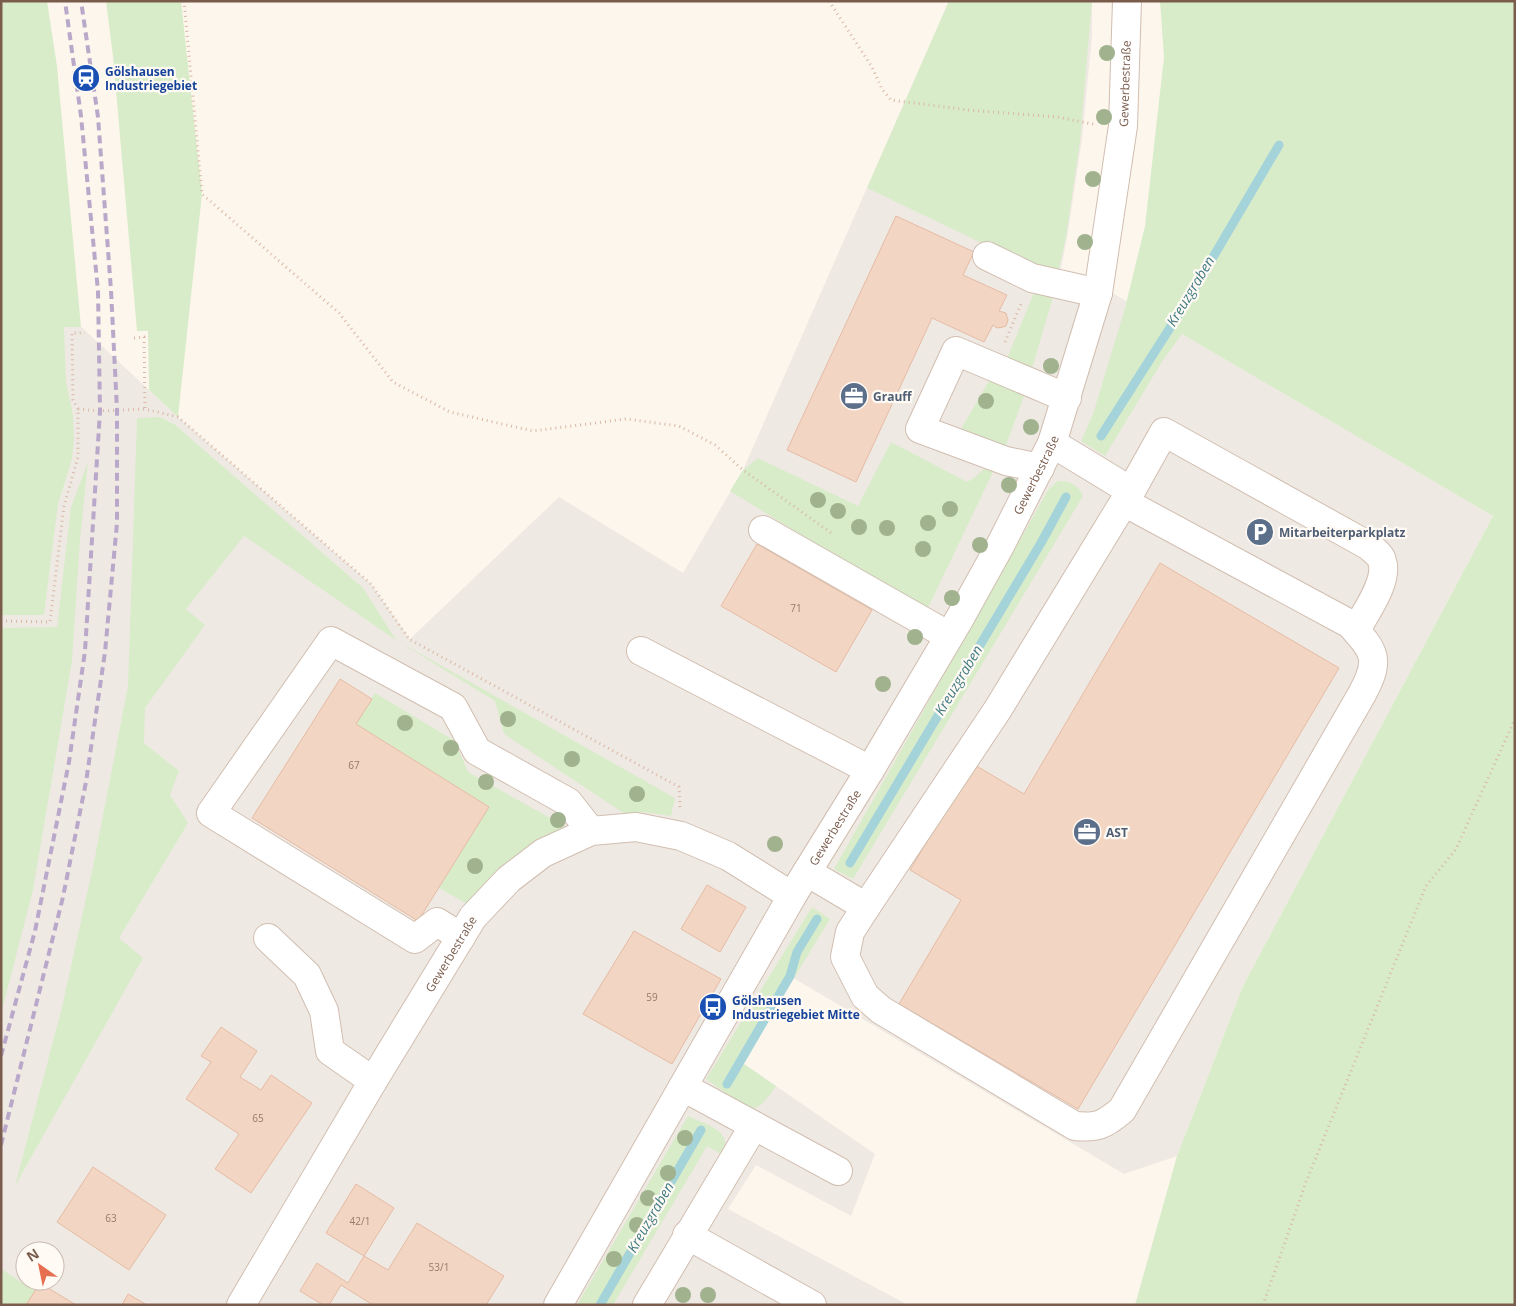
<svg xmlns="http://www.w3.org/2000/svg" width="1516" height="1306" font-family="'Open Sans',sans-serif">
<rect width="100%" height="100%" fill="#fdf6ec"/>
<path fill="#efe9e4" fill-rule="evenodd" d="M949,1H1092V36L1082,139L1067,238L1059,278L1104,288L1493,516L1243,986L1177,1156L1124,1174L790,976L741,1062L875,1154L851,1216L756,1165L728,1209L908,1305H1V120L75,321L178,417L371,584L410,639L559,497L683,573L743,470ZM25,1251H55V1281H25Z"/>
<g fill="#d8ecc9">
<path d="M1,1H47L57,66L81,327H64L66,382L73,415L74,440L72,459L58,504L44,615H1Z"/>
<path d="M106,1H181L202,194L178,417L149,390L148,331H137L113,56Z"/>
<path d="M949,1H1092L1080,141L1066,237L1057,277L1038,270L867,188Z"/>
<path d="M1160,1H1515V1305H1135L1177,1156L1243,986L1493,516L1182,334L1163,360L1105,456L1081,441L1093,414L1125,308L1145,226L1164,57Z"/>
<path d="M1035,290L1053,297L1031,372L1006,361Z"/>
<path d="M990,379L1024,396L1005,448L961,429Z"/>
<path d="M160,417L174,424L363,588L396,640L675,798L671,816L643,812L625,814L504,734L495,701L396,640L244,536L186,609L205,625L145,708L144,743L179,771L170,795L188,823L119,938L143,958L15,1186L62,1007L94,862L128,686L137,418Z"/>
<path d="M891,442L967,482C976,478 980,471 989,465L995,468L926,612L730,491L743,470L758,458L858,506Z"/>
<path d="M88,462L80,540L72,661L33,890L1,1014V628L57,627L71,507Z"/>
<path d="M1058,481C1069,481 1078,484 1083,496L853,879L834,869L1048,490Z"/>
<path d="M375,693L455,741L468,772L568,828L469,905L439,888L489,807L356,724Z"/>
<path d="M812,907L830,919L794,978L790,976L741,1062L776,1086C769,1096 762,1109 748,1109L706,1079Z"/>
<path d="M688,1116C698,1121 719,1127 724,1138C727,1143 723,1149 721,1154L707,1146L613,1305H577Z"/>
<path d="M1,1269L35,1291L26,1305H1Z"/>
</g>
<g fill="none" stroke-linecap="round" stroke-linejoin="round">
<g stroke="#a5d3da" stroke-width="9">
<path d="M1101,436L1189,298L1279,145"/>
<path d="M850,863L1041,543L1066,497"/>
<path d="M727,1084L790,976L797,952L817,919"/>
<path d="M600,1305L701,1130"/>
</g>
</g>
<g fill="#f3d5c3" stroke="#e6bba3">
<path d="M896,216L974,252L963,275L1007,295L999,311L1006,313L1008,320L1006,326L1003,327L997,328L993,325L984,342L932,318L856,482L787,450Z"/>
<path d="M757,544L872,610L836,672L721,606Z"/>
<path d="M1160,563L1339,668L1078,1109L899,1004L961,900L910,870L973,764L1024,794Z"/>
<path d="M340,679L372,699L356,724L489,807L418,921L252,818Z"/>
<path d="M707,885L746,907L720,952L681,929Z"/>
<path d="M634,931L721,979L672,1064L583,1014Z"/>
<path d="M221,1027L257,1051L240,1077L261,1090L271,1075L312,1103L251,1193L215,1169L239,1134L186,1099L211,1062L201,1056Z"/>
<path d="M93,1167L166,1215L129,1270L57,1222Z"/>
<path d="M356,1184L394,1208L364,1256L326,1233Z"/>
<path d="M417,1223L504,1276L486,1305H373L341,1285L329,1305H323L300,1291L317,1263L348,1283L364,1256L388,1270Z"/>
<path d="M40,1283L76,1305H26Z"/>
<path d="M128,1294L147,1305H122Z"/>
</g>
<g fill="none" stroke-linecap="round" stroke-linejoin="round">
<defs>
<g id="minor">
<path d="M987,256L1032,278L1098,293"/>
<path d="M1052,443L1131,491L1124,502L998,709L866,907L850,932L845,957L865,996L881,1010L1075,1126C1098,1128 1104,1125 1122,1110L1362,694C1381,659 1375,652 1350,624L1124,502"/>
<path d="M1040,468L1006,461L920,429L956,351L1067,398"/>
<path d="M1131,491L1164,432L1369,546C1373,550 1381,555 1382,561C1389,581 1365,613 1356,630"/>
<path d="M763,530L949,636"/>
<path d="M641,651L870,770"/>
<path d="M807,872L866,907"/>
<path d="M461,937L437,922L415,939L211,813L331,641L453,707L477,751L568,802L591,831"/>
<path d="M268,938L307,975L324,1011L330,1051L373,1081"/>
<path d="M683,1087L838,1171"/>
<path d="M687,1235L812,1305"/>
<path id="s1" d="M241,1305L373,1081L473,917L509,879L543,853L591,831L636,827L681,836L728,856L792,896"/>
<path id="s2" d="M558,1305L792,896L870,770L960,618L1001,544L1052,443L1098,293L1123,126L1127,1"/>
<path d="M647,1305L753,1127"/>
</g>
</defs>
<use href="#minor" stroke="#d1beb0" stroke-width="30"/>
<g stroke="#d9b8a5" stroke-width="3" stroke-dasharray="1 4" stroke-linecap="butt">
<path d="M184,1L202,194L339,313L393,382L450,412L533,431L626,419L679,426L715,445L743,470L834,535"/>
<path d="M829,1L872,67L882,89L891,100L968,110L1058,117L1097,125"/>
<path d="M134,338L144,337L145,409"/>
<path d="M1005,342L1021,304"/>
<path d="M78,409L73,400L72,333H85"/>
<path d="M1,621L50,622L64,506L78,457V409L100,411L145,409L178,417L371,584L409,639L679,787L680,808"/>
<path d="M1263,1305L1306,1182L1426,886L1456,849L1515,719"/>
</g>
<use href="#minor" stroke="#fff" stroke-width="28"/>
<g stroke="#b9a8c9" stroke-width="4" stroke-dasharray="8 5" stroke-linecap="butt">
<path d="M1,1056L35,931L69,762L85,651L100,411L98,291L81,116L65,1"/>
<path d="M1,1145L63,897L86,782L105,652L117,523V410L111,290L98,117L81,1"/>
</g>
</g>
<g fill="#a0b28e">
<circle cx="1107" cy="53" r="8"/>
<circle cx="1104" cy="117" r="8"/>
<circle cx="1093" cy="179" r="8"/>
<circle cx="1085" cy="242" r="8"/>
<circle cx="1051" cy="366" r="8"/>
<circle cx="986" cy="401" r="8"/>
<circle cx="1031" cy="427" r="8"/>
<circle cx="1009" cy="485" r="8"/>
<circle cx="818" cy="500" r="8"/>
<circle cx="950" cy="509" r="8"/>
<circle cx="838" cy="511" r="8"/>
<circle cx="928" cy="523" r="8"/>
<circle cx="859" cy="527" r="8"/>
<circle cx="887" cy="528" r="8"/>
<circle cx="980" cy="545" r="8"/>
<circle cx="923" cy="549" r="8"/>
<circle cx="952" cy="598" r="8"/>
<circle cx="915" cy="637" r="8"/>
<circle cx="883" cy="684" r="8"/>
<circle cx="508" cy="719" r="8"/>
<circle cx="405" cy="723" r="8"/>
<circle cx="451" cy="748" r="8"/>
<circle cx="572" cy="759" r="8"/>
<circle cx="486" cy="782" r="8"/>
<circle cx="637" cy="794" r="8"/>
<circle cx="558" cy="820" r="8"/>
<circle cx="775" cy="844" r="8"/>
<circle cx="475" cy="866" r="8"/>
<circle cx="685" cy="1138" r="8"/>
<circle cx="668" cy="1173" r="8"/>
<circle cx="648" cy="1198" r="8"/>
<circle cx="637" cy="1225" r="8"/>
<circle cx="614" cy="1259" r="8"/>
<circle cx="683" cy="1295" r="8"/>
<circle cx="708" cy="1295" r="8"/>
</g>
<defs>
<symbol id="station-disc" viewBox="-11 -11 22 22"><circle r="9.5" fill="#1a4fb4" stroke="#fffaf3"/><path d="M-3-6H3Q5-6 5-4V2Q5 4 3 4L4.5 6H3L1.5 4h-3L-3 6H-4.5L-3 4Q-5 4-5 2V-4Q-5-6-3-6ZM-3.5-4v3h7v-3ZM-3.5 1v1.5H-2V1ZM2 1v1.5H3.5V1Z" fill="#fff"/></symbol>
<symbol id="office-disc" viewBox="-11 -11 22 22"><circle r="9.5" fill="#5c6f8a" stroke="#fffaf3"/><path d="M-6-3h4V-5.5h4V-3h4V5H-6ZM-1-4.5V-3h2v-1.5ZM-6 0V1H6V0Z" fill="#fff"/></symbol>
<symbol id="parking-disc" viewBox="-11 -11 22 22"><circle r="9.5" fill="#5c6f8a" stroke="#fffaf3"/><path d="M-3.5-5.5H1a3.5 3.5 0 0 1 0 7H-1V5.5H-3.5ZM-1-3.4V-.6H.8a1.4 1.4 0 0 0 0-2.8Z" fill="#fff"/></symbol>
<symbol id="bus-disc" viewBox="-11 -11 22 22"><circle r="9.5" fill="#1a4fb4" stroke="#fffaf3"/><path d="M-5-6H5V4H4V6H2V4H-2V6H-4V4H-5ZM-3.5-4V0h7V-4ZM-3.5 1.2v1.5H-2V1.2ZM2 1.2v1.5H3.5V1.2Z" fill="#fff"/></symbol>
</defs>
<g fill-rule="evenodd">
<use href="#station-disc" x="70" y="62" width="32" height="32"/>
<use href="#office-disc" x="838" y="380" width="32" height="32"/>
<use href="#parking-disc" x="1244" y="516" width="32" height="32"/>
<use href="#office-disc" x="1071" y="816" width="32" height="32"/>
<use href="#bus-disc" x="697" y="991" width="32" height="32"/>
</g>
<g text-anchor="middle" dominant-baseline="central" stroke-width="4.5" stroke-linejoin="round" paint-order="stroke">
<g font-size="10" fill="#987a6a">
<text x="796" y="608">71</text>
<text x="354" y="765">67</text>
<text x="652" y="997">59</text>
<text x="258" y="1118">65</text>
<text x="111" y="1218">63</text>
<text x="360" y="1221">42/1</text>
<text x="439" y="1267">53/1</text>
</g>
<g font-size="12" font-weight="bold" fill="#164399" stroke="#fffaf3" text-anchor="start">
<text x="105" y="71">Gölshausen<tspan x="105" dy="14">Industriegebiet</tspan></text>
<text x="732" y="1000">Gölshausen<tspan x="732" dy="14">Industriegebiet Mitte</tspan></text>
</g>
<g font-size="12" fill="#7a5c4d" stroke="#fffaf3">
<text stroke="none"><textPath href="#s2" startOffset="1362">Gewerbestraße</textPath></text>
<text stroke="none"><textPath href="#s2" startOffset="958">Gewerbestraße</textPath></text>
<text stroke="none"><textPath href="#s2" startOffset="552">Gewerbestraße</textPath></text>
<text stroke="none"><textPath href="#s1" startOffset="409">Gewerbestraße</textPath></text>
</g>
<g font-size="12" font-weight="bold" fill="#4e5e75" stroke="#fffaf3" text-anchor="start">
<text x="873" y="396">Grauff</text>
<text x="1279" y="532">Mitarbeiterparkplatz</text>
<text x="1106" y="832">AST</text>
</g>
<g font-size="14" font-style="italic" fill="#437c86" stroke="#fffaf3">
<text transform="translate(1190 291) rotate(-59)">Kreuzgraben</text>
<text transform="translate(958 680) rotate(-59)">Kreuzgraben</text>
<text transform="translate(650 1217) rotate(-60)">Kreuzgraben</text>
</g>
</g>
<rect width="1516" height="1306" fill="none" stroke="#7a5c4d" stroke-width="5"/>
<g transform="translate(40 1266) rotate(327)"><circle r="24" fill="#fffaf3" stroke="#cabbb1"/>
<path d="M0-4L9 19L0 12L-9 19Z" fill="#e76f51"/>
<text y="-8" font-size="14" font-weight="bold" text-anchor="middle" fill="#7a5c4d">N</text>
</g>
</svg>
